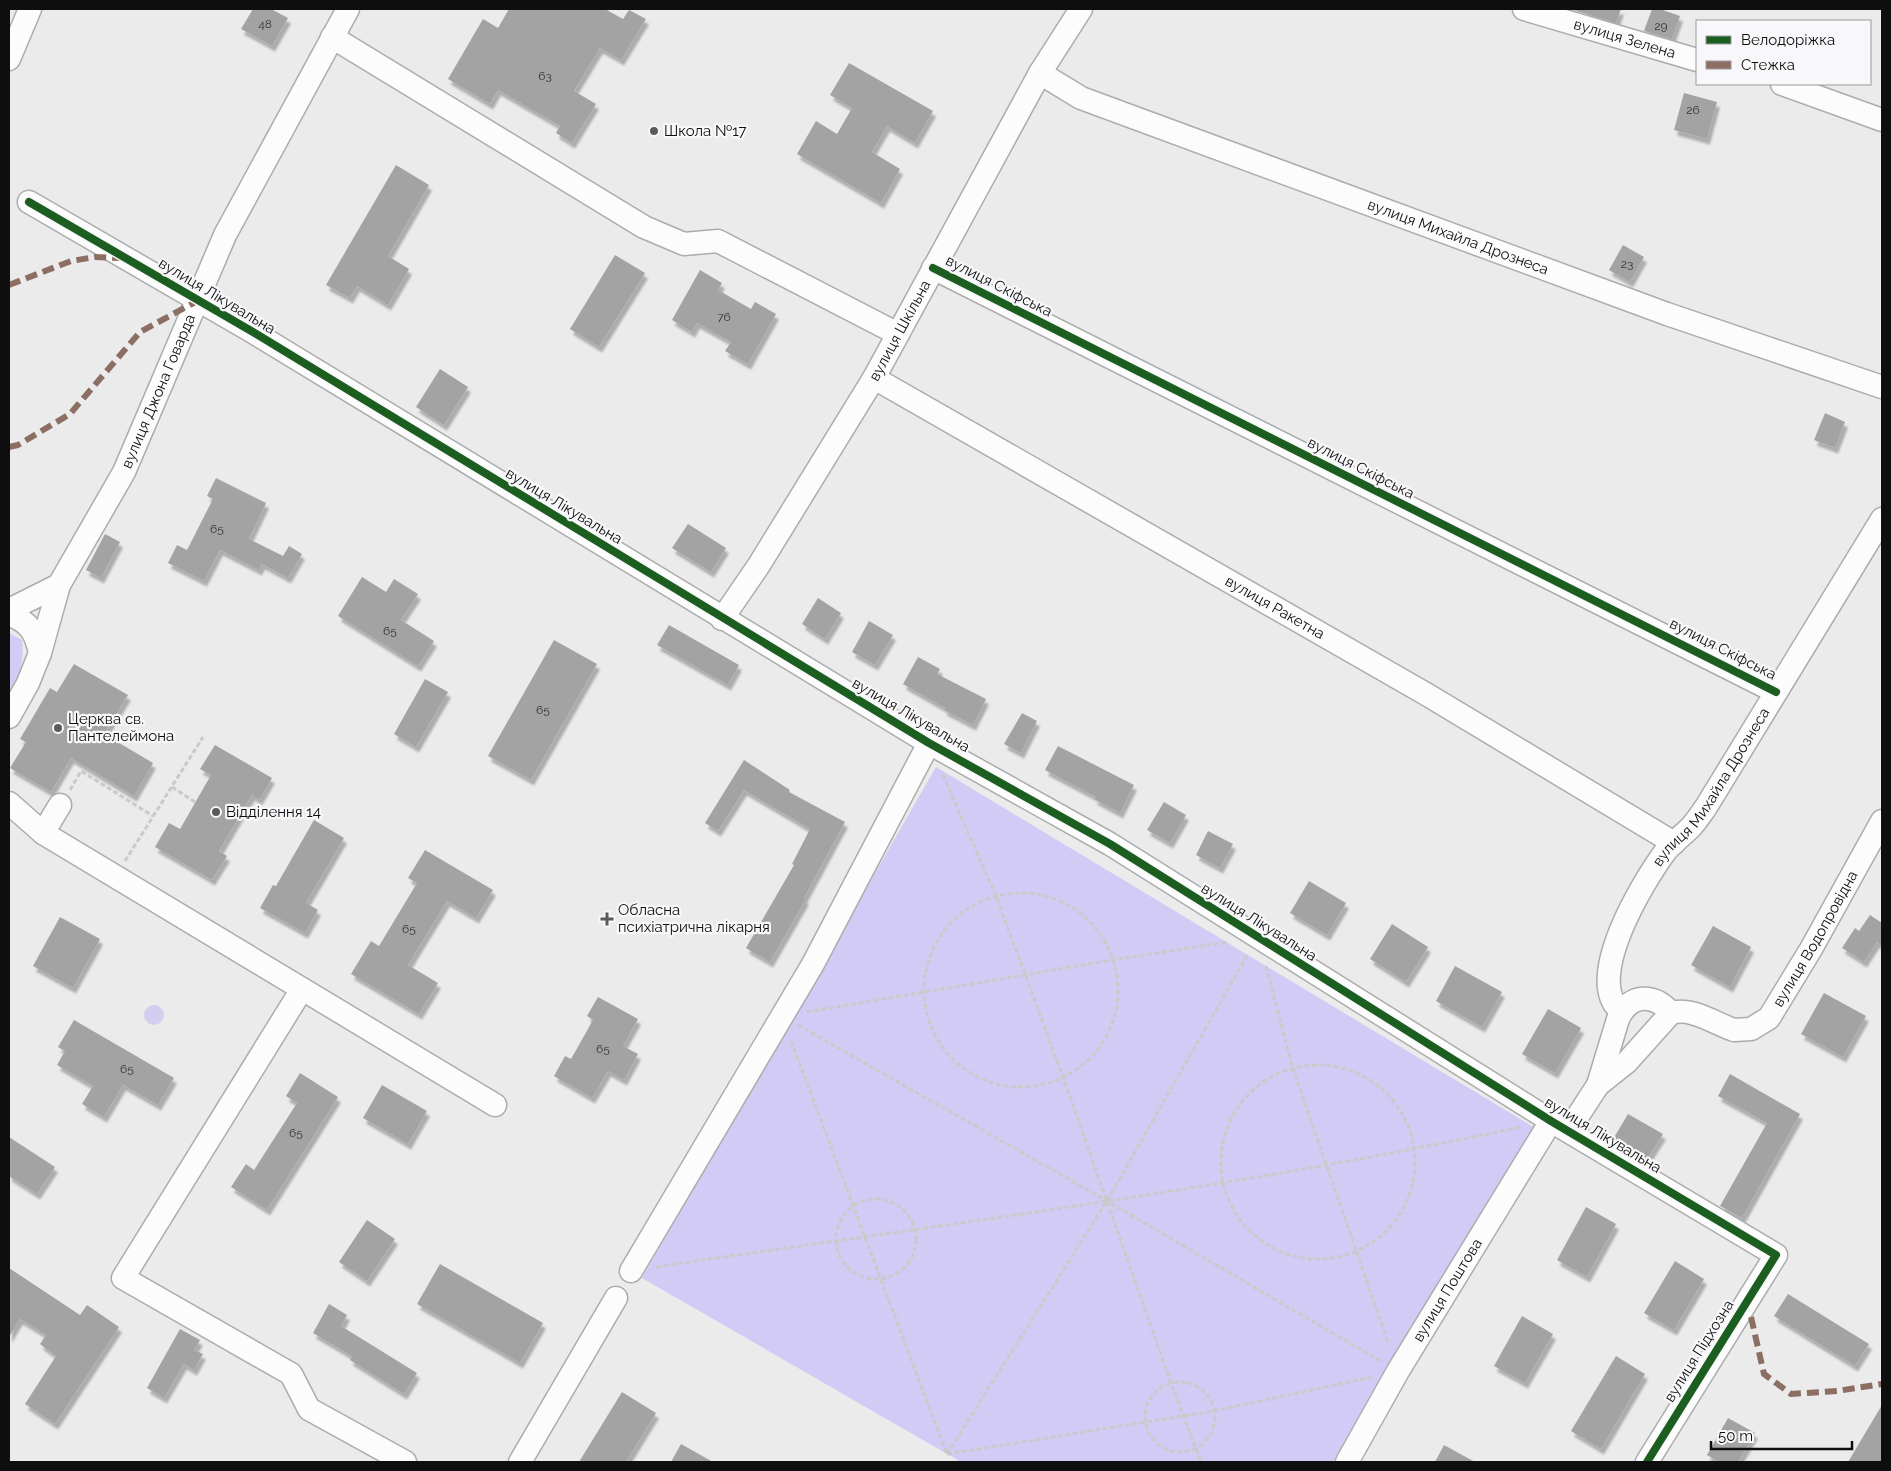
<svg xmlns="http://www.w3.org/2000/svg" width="1891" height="1471" font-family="Raleway,sans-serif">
<defs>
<filter id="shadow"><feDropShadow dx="3" dy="5.5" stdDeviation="1" flood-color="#0004"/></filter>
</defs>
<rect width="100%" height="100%" fill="#ebebec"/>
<g fill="#d2cbf6">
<path d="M9,633L22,640C25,663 17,681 9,702Z"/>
<path d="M936,767L1535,1128L1333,1462H961L642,1278Z"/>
</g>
<circle fill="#d2cef0" cx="154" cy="1015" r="10"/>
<g fill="#a3a3a4" filter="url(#shadow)">
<path d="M253,9H271L288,18L272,46L241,29Z"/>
<path d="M509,9H605L623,19L629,10L646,19L621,60L600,48L574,91L596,104L572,143L556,133L560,126L498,90L490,104L448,79L483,19L498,28Z"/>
<path d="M1570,9H1621L1616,23Z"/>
<path d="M1652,9H1660L1680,16L1672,39L1644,31Z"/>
<path d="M849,63L933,111L915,143L887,126L872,152L900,169L881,203L797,154L816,121L837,134L852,108L830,95Z"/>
<path d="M1684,93L1717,102L1707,139L1674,130Z"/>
<path d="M396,165L429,185L388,256L409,269L388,305L357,286L350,298L326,285Z"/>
<path d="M1623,245L1644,257L1630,282L1609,270Z"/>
<path d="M615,255L645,273L599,347L570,329Z"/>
<path d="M700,270L722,283L718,290L751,309L755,302L776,314L748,364L725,351L731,342L697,323L692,332L672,320Z"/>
<path d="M440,369L468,387L444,425L416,407Z"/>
<path d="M1825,413L1845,422L1835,448L1814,440Z"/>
<path d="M216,478L266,503L249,539L283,556L289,546L302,554L288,578L262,564L259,570L220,550L204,581L168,563L177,545L187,550L213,499L207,496Z"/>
<path d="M688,524L726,548L711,572L672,548Z"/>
<path d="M105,534L120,542L101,578L86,570Z"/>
<path d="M362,577L386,592L394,579L418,594L401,620L434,641L418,666L338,616Z"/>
<path d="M818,598L841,613L825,639L802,624Z"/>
<path d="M869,621L893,635L875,665L852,652Z"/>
<path d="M669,625L739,665L728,685L657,645Z"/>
<path d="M554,640L597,664L531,780L488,756Z"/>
<path d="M918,657L940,669L937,674L986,699L973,725L944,710L945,708L903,684Z"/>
<path d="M74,664L128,695L104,734L153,763L134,796L71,758L51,792L10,768L26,742L20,739L50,688L57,692Z"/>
<path d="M425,679L448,692L416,747L394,734Z"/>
<path d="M1022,713L1037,721L1021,753L1004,744Z"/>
<path d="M215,745L272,778L259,800L252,795L219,851L227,856L212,880L155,847L169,823L180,829L211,775L200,769Z"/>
<path d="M1058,746L1134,785L1120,813L1094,799L1096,797L1045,770Z"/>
<path d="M744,760L790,790L789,792L845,822L804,898L806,899L770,962L746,948L794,865L792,864L810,829L744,790L718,831L705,823Z"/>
<path d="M1164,802L1186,815L1170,843L1147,830Z"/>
<path d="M314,820L344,838L306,903L318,910L305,933L260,908L273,885L276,886Z"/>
<path d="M1208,831L1233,844L1220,868L1196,855Z"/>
<path d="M425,850L493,890L476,918L447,901L408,965L438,983L419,1014L351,974L371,941L379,946L417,883L408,878Z"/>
<path d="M1309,881L1346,903L1327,935L1290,913Z"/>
<path d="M1870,915L1882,923V946L1877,942L1864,962L1842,948L1855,928L1859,931Z"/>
<path d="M60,917L100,939L73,988L33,966Z"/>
<path d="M1392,924L1428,947L1406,982L1370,959Z"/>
<path d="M1713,926L1751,947L1730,987L1691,965Z"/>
<path d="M1455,966L1502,992L1482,1027L1436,1001Z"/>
<path d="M1824,993L1866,1016L1843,1057L1801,1034Z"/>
<path d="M598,997L638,1019L623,1046L638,1054L624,1080L608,1071L592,1098L554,1076L565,1056L571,1059L593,1020L587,1016Z"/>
<path d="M1548,1009L1581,1028L1555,1073L1522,1054Z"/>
<path d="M74,1020L174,1078L158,1105L123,1085L104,1117L82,1104L93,1086L57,1065L65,1051L58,1047Z"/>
<path d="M300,1073L338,1097L267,1210L231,1187L246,1164L254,1170L297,1103L286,1096Z"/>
<path d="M1730,1074L1800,1114L1742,1218L1720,1206L1767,1123L1718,1096Z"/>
<path d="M382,1085L427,1111L408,1144L363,1118Z"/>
<path d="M1628,1114L1663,1134L1646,1161L1612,1141Z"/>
<path d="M9,1137L55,1167L37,1194L9,1176Z"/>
<path d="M1586,1207L1616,1224L1587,1277L1557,1260Z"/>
<path d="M367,1220L395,1239L367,1281L339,1262Z"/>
<path d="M1675,1261L1704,1279L1674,1330L1644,1313Z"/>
<path d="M440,1264L543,1323L520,1363L417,1304Z"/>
<path d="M9,1268L80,1315L87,1305L119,1327L55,1424L25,1404L56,1356L40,1344L46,1335L20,1319L9,1337Z"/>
<path d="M1788,1294L1869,1344L1855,1366L1774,1316Z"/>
<path d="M329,1304L347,1315L341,1326L417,1373L404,1394L350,1360L352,1356L313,1333Z"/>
<path d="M1522,1316L1553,1334L1525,1383L1494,1366Z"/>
<path d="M180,1329L200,1340L194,1350L203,1354L194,1370L184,1364L164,1398L147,1388Z"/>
<path d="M1616,1356L1645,1374L1601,1449L1571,1431Z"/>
<path d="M622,1392L656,1413L626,1462H579Z"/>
<path d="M1882,1405V1462H1848Z"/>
<path d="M1728,1418L1755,1433L1738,1462H1719L1707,1455Z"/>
<path d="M681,1444L713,1462H671Z"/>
<path d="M1444,1445L1475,1462H1435Z"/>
</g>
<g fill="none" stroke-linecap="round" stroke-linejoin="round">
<defs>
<g id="minor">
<path id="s1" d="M1524,9L1697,60"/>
<path d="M332,37L644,227L684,244L718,241L898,334"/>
<path d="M9,59L30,9"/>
<path id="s2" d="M1040,73L1081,98L1667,314L1882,387"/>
<path d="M1782,84L1882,120"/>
<path d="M29,202L253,332L929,743L1110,844L1551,1121L1776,1255L1647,1462"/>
<path d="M933,268L1776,692"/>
<path id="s3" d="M874,378L1426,694L1674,843"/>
<path d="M9,610L59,585"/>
<path d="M9,615C29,621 36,633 40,653"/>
<path id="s4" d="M722,619L759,565L874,378L1040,73L1081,9"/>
<path id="s5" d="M9,717L28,683L40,653L59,585L124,472L225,235L348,9"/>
<path d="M9,803L43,833L495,1105"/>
<path d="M43,833L60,805"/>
<path d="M302,989L123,1278L291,1374L309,1409L405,1462"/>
<path id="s6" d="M1621,1011C1583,980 1643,882 1665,852C1672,843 1682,836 1690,828C1696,822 1701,814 1706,807L1882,519"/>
<path d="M1598,1085L1618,1019C1630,993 1654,993 1671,1013"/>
<path id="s7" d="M1568,1131L1598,1085L1627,1062L1670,1014C1688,1005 1716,1024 1734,1030L1751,1029L1769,1018L1811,949L1882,821"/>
<path d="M631,1271L813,964L929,743"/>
<path d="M520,1462L616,1298"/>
<path id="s8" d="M1347,1462L1398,1371L1551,1121"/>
</g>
</defs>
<use href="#minor" stroke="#acacad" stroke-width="25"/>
<g stroke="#cacacb" stroke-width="3" stroke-dasharray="5 2.5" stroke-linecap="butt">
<path d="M943,775L996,896L1063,1077L1171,1383L1201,1462"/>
<path d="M172,787L195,802"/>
<path d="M70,790L81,771L153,816"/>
<path d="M125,861L203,737"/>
<circle cx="1021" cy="990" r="97"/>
<path d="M1266,966L1293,1069L1389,1345"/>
<path d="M807,1012L1112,960L1228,942"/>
<path d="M798,1025L1107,1201L1382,1362"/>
<path d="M791,1041L947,1454"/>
<circle cx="1318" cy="1162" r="97"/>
<circle cx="876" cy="1239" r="40"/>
<path d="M656,1267C945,1224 1236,1188 1521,1127"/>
<circle cx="1180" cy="1417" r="35"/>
<path d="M947,1454L1107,1201L1248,954"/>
<path d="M947,1454L1214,1411L1372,1377"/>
</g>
<use href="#minor" stroke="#fcfcfc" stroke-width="22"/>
<g stroke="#8d6e63" stroke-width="6" stroke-dasharray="12 6" stroke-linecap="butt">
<path d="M9,285L71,261L95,257L121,258"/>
<path d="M9,447L18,445L70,414L140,332L199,300"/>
<path d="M1751,1317L1764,1374L1791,1394L1837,1391L1882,1384"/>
</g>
<defs>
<g id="cycleway">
<path d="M29,202L253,332L929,743L1110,844L1551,1121L1776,1255L1647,1462"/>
<path d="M933,268L1776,692"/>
</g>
</defs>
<use href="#cycleway" stroke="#f8f7fa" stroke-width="11"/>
<use href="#cycleway" stroke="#1b5e20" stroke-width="8"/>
</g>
<g fill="#5b5b5c" stroke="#f8f7fa" stroke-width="2">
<circle cx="654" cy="131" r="5"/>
<circle cx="58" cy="728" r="5"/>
<circle cx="216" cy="812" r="5"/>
<path d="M604.5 911.5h5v5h5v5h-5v5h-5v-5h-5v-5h5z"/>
</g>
<g text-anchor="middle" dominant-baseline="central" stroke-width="4.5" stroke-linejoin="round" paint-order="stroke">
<g font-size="12" fill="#333334">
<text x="265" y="24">48</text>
<text x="1661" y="26">29</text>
<text x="545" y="76">63</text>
<text x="1693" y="110">26</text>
<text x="1627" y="264">23</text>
<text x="724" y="317">76</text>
<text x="217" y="529">65</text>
<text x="390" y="631">65</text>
<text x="543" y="710">65</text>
<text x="409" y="929">65</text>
<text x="603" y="1049">65</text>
<text x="127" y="1069">65</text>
<text x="296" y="1133">65</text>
</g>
<g font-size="15" fill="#0e0e0f" stroke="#f8f7fa">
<text stroke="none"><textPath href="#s1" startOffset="105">вулиця Зелена</textPath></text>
<text stroke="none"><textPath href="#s2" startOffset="450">вулиця Михайла Дрознеса</textPath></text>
<text transform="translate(999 286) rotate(27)">вулиця Скіфська</text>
<text transform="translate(217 296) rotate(31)">вулиця Лікувальна</text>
<text stroke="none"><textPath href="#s4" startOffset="339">вулиця Шкільна</textPath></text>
<text stroke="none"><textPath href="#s5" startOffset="360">вулиця Джона Говарда</textPath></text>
<text transform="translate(1361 468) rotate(27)">вулиця Скіфська</text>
<text transform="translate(564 506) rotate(31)">вулиця Лікувальна</text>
<text stroke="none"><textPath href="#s3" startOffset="462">вулиця Ракетна</textPath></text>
<text transform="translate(1723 649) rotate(27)">вулиця Скіфська</text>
<text transform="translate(911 715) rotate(30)">вулиця Лікувальна</text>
<text stroke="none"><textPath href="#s6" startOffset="256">вулиця Михайла Дрознеса</textPath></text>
<text transform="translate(1259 922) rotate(32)">вулиця Лікувальна</text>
<text stroke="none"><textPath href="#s7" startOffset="354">вулиця Водопровідна</textPath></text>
<text transform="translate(1603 1135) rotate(31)">вулиця Лікувальна</text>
<text stroke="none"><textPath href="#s8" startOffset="199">вулиця Поштова</textPath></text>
<text transform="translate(1699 1351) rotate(-58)">вулиця Підхозна</text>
</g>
<g font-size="15" fill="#0e0e0f" stroke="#f8f7fa" text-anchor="start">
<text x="664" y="131">Школа №17</text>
<text x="68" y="719">Церква св.<tspan x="68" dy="17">Пантелеймона</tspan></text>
<text x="226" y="812">Відділення 14</text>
<text x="618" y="910">Обласна<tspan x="618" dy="17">психіатрична лікарня</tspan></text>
</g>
</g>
<rect width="1891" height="1471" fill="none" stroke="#0e0e0f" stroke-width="20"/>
<rect x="1696" y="20" width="175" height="65" fill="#f8f7fa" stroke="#9a9a9c"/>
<rect x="1706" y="36" width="25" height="8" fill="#1b5e20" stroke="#9a9a9c"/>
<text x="1741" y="45" font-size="15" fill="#0e0e0f">Велодоріжка</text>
<rect x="1706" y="61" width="25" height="8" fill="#8d6e63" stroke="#9a9a9c"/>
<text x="1741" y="70" font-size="15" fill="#0e0e0f">Стежка</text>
<path d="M1711 1441v8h141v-8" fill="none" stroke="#0e0e0f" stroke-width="2.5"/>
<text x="1718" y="1441" font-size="15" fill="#0e0e0f" stroke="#f8f7fa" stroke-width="4" paint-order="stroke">50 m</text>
</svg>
